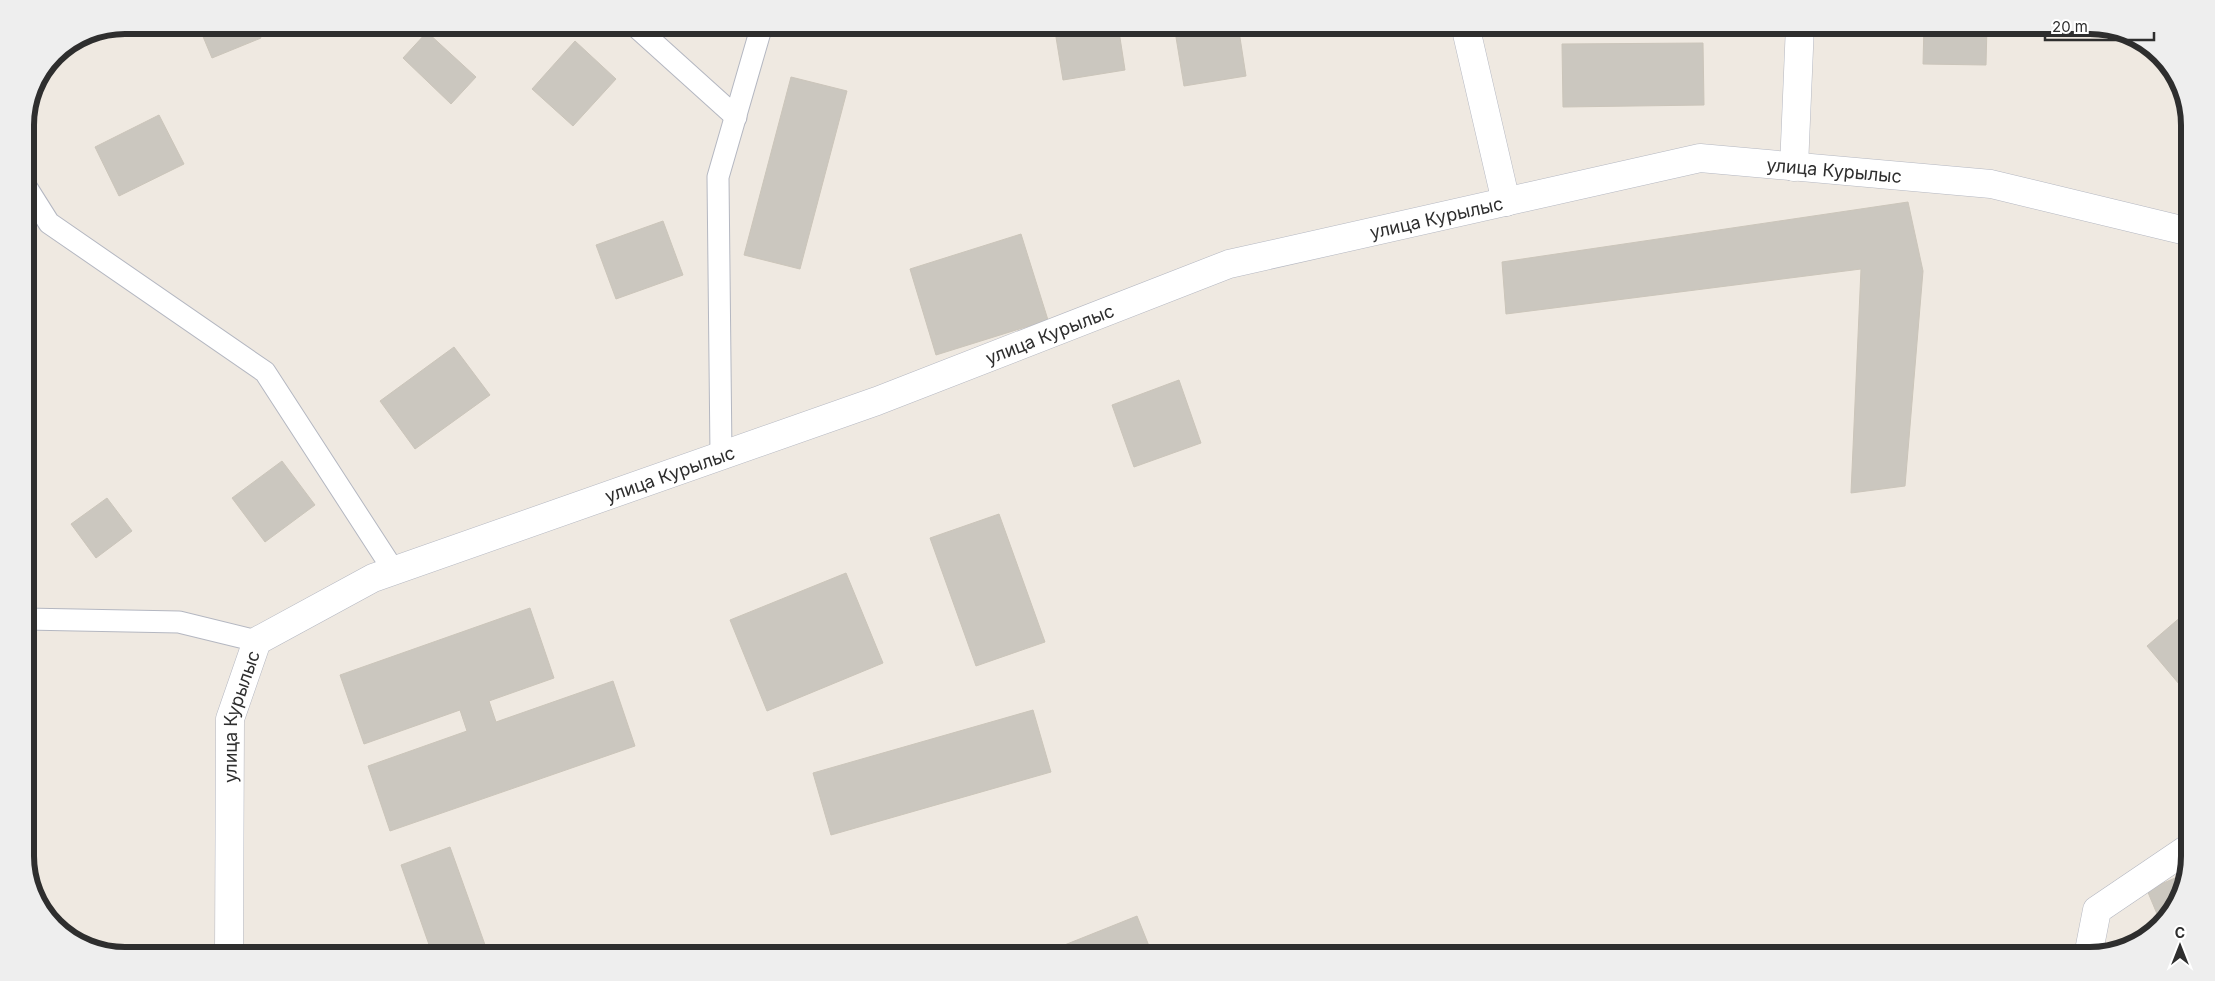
<svg xmlns="http://www.w3.org/2000/svg" width="2215" height="981" font-family="Inter,sans-serif">
<rect width="100%" height="100%" fill="#efe9e1"/>
<g fill="#cbc7bf" stroke="#cbc5ba">
<path d="M204,25H255L261,38L212,58L199,27Z"/>
<path d="M1054,25H1118L1125,70L1063,80Z"/>
<path d="M1174,25H1238L1246,76L1184,86Z"/>
<path d="M1924,25H1987L1986,65L1923,64Z"/>
<path d="M427,32L476,77L451,104L403,58Z"/>
<path d="M575,41L616,79L573,126L532,89Z"/>
<path d="M1703,43L1704,105L1563,107L1562,44Z"/>
<path d="M791,77L847,91L800,269L744,255Z"/>
<path d="M159,115L184,164L119,196L95,147Z"/>
<path d="M1908,202L1923,271L1905,486L1851,493L1861,269L1506,314L1502,262Z"/>
<path d="M663,221L683,275L616,299L596,245Z"/>
<path d="M1021,234L1048,320L936,355L910,269Z"/>
<path d="M454,347L490,395L415,449L380,401Z"/>
<path d="M1179,380L1201,443L1134,467L1112,405Z"/>
<path d="M282,461L315,505L265,542L232,498Z"/>
<path d="M107,498L132,531L96,558L71,524Z"/>
<path d="M999,514L1045,642L976,666L930,538Z"/>
<path d="M846,573L883,663L767,711L730,620Z"/>
<path d="M530,608L554,678L489,701L496,722L613,681L635,746L390,831L368,766L467,731L460,710L364,744L340,675Z"/>
<path d="M2190,609V697L2147,646Z"/>
<path d="M1033,710L1051,772L831,835L813,773Z"/>
<path d="M450,847L489,956H433L401,865Z"/>
<path d="M2187,873L2182,894L2160,921L2147,890Z"/>
<path d="M1137,916L1153,956H1037Z"/>
</g>
<g fill="none" stroke-linecap="round" stroke-linejoin="round">
<defs>
<g id="service">
<path d="M634,25L736,117"/>
<path d="M25,185L49,223L265,372L394,571"/>
<path d="M721,455L718,177L762,25"/>
<path d="M25,619L179,622L257,641"/>
</g>
<g id="minor">
<path d="M1465,25L1506,202"/>
<path d="M1794,167L1800,25"/>
<path id="s1" d="M229,956L230,719L257,641L373,578L877,401L1229,264L1700,158L1991,184L2190,232"/>
<path d="M2088,956L2097,910L2190,847"/>
</g>
</defs>
<use href="#service" stroke="#b4b7c1" stroke-width="23"/>
<use href="#minor" stroke="#b4b7c1" stroke-width="29"/>
<use href="#service" stroke="#fff" stroke-width="21"/>
<use href="#minor" stroke="#fff" stroke-width="28"/>
</g>
<g text-anchor="middle" dominant-baseline="central" stroke-width="4.5" stroke-linejoin="round" paint-order="stroke">
<g font-size="18" fill="#2e2e2e" stroke="#fff">
<text stroke="none"><textPath href="#s1" startOffset="1981">улица Курылыс</textPath></text>
<text stroke="none"><textPath href="#s1" startOffset="1576">улица Курылыс</textPath></text>
<text stroke="none"><textPath href="#s1" startOffset="1171">улица Курылыс</textPath></text>
<text stroke="none"><textPath href="#s1" startOffset="766">улица Курылыс</textPath></text>
<text stroke="none"><textPath href="#s1" startOffset="241">улица Курылыс</textPath></text>
</g>
</g>
<path d="M0 0H2215V981H0ZM125 34H2090A91 91 0 0 1 2181 125V856A91 91 0 0 1 2090 947H125A91 91 0 0 1 34 856V125A91 91 0 0 1 125 34Z" fill="#eee" fill-rule="evenodd"/>
<path fill="none" stroke="#2e2e2e" stroke-width="6" d="M125 34H2090A91 91 0 0 1 2181 125V856A91 91 0 0 1 2090 947H125A91 91 0 0 1 34 856V125A91 91 0 0 1 125 34Z"/>
<g transform="translate(2180 946)" stroke="#ffffff" stroke-width="4" paint-order="stroke">
<path d="M0-4L9 19L0 12L-9 19Z" fill="#2e2e2e"/>
<text y="-8" font-size="14" font-weight="bold" text-anchor="middle" fill="#2e2e2e">С</text>
</g>
<path d="M2045 32v8h109v-8" fill="none" stroke="#2e2e2e" stroke-width="2.5"/>
<text x="2052" y="32" font-size="15" fill="#2e2e2e" stroke="#ffffff" stroke-width="4" paint-order="stroke">20 m</text>
</svg>
